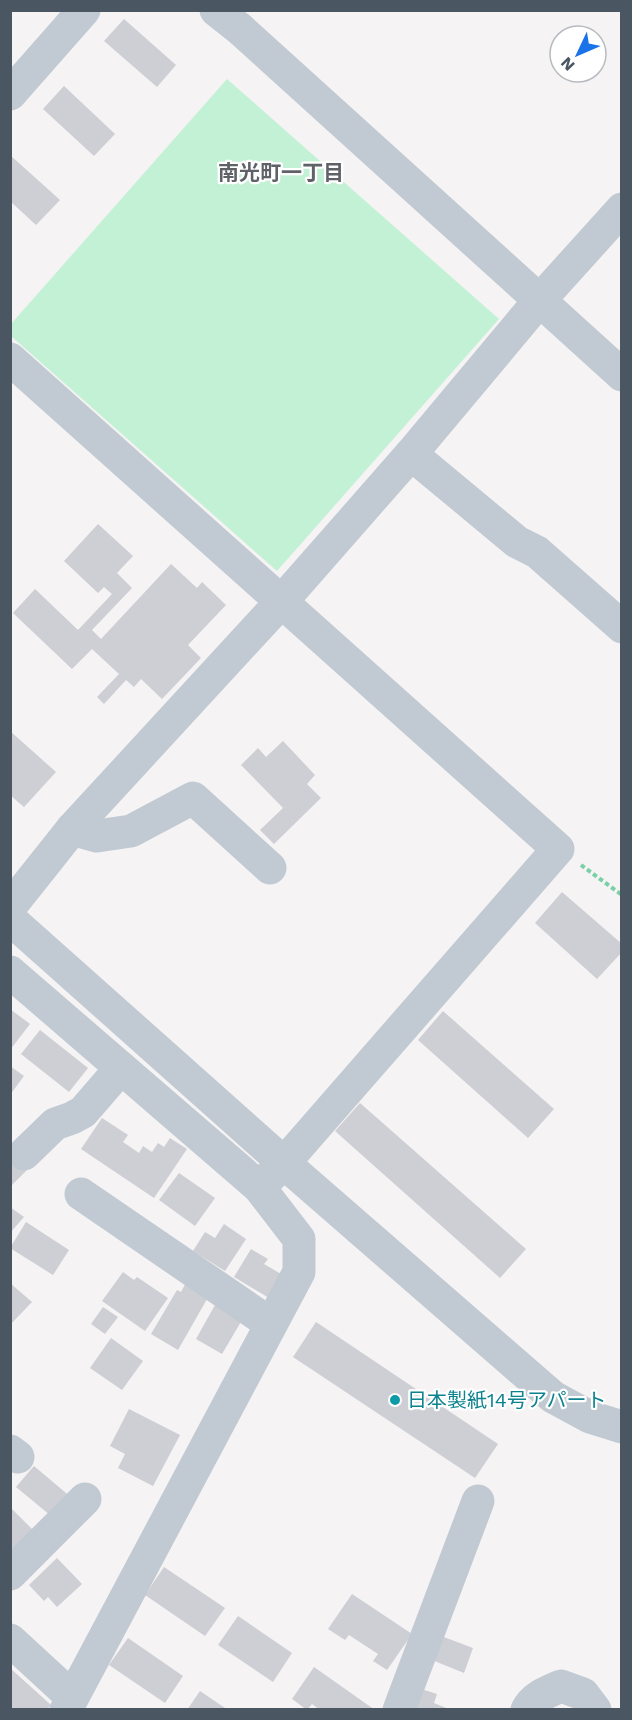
<svg xmlns="http://www.w3.org/2000/svg" width="632" height="1720" font-family="'Work Sans','Noto Sans JP',sans-serif">
<rect width="100%" height="100%" fill="#f5f3f3"/>
<path fill="#c3f1d5" d="M227,79L499,319L277,571L11,336V324Z"/>
<g fill="#cdcfd5">
<path d="M124,19L176,65L157,87L104,41Z"/>
<path d="M64,86L115,134L94,156L43,109Z"/>
<path d="M10,155L60,200L36,225L10,201Z"/>
<path d="M98,524L133,556L117,573L132,588L92,630L101,639L171,564L197,588L202,582L226,605L188,645L201,658L162,699L141,679L134,687L126,680L104,704L97,697L119,674L92,649L72,669L13,613L35,589L78,630L112,594L104,587L98,593L64,561Z"/>
<path d="M10,731L56,772L24,807L10,795Z"/>
<path d="M283,741L315,775L307,784L321,798L274,844L260,830L283,808L241,765L258,748L266,757Z"/>
<path d="M562,892L622,944V952L597,979L535,923Z"/>
<path d="M10,1009L30,1024L10,1050Z"/>
<path d="M443,1011L554,1109L528,1138L418,1040Z"/>
<path d="M40,1030L88,1068L69,1092L21,1054Z"/>
<path d="M10,1066L24,1076L10,1095Z"/>
<path d="M360,1103L526,1249L500,1278L335,1131Z"/>
<path d="M102,1118L128,1135L123,1142L139,1153L143,1146L152,1152L158,1143L164,1147L170,1138L187,1149L154,1198L81,1149Z"/>
<path d="M10,1154L27,1170L10,1187Z"/>
<path d="M179,1173L215,1198L195,1226L159,1200Z"/>
<path d="M10,1207L24,1217L10,1233Z"/>
<path d="M26,1222L69,1250L53,1275L10,1248Z"/>
<path d="M224,1224L246,1239L225,1271L193,1251L205,1232L215,1238Z"/>
<path d="M251,1249L268,1259L264,1264L288,1278L274,1301L234,1277Z"/>
<path d="M123,1272L134,1280L137,1277L168,1298L145,1331L102,1301Z"/>
<path d="M188,1279L211,1292L178,1350L151,1334L177,1290L181,1292Z"/>
<path d="M10,1283L32,1302L10,1325Z"/>
<path d="M215,1305L242,1320L222,1354L196,1339Z"/>
<path d="M103,1307L118,1317L105,1334L91,1324Z"/>
<path d="M316,1322L498,1444L475,1478L293,1357Z"/>
<path d="M111,1338L143,1361L122,1390L90,1368Z"/>
<path d="M129,1409L180,1435L153,1486L118,1468L125,1454L110,1446Z"/>
<path d="M34,1466L73,1499L56,1520L16,1487Z"/>
<path d="M10,1507L37,1534L10,1550Z"/>
<path d="M57,1558L82,1584L57,1607L48,1597L44,1601L29,1585Z"/>
<path d="M164,1567L225,1608L205,1636L145,1595Z"/>
<path d="M352,1594L412,1634L387,1670L373,1661L378,1654L349,1635L345,1640L328,1629Z"/>
<path d="M238,1616L292,1653L273,1682L218,1645Z"/>
<path d="M441,1636L473,1648L464,1673L432,1660Z"/>
<path d="M128,1638L183,1676L165,1703L109,1665Z"/>
<path d="M314,1667L375,1710H320L312,1704L307,1710L292,1699Z"/>
<path d="M10,1668L51,1705L47,1710H10Z"/>
<path d="M418,1688L437,1694L434,1703L451,1710H415Z"/>
<path d="M200,1691L228,1710H187Z"/>
</g>
<g fill="none" stroke-linecap="round" stroke-linejoin="round">
<path stroke="#7ad0a6" stroke-width="4" stroke-dasharray="4.5 3" stroke-linecap="butt" d="M581,865L622,895"/>
<g stroke="#c1cad2" stroke-width="33">
<path d="M216,10L240,29L622,375"/>
<path d="M10,94L84,10"/>
<path d="M10,359L558,849L284,1163L259,1187"/>
<path d="M411,454L517,542L537,552L622,627"/>
<path d="M72,829L97,836L131,831L193,798L270,868"/>
<path d="M10,907L72,829L282,601L411,454L539,301L622,209"/>
<path d="M10,919L284,1163L553,1397L590,1417L622,1427"/>
<path d="M10,972L259,1187L299,1239V1272L66,1710"/>
<path d="M24,1154L55,1124L72,1118L83,1112L121,1068"/>
<path d="M81,1194L271,1324"/>
<path d="M10,1451L18,1457"/>
<path d="M10,1574L85,1499"/>
<path d="M10,1640L72,1697"/>
<path d="M399,1710L478,1501"/>
<path d="M527,1710C534,1696 548,1692 561,1686L583,1694L595,1710"/>
</g>
</g>
<circle fill="#0f9aa8" stroke="#fff" stroke-width="2" cx="395" cy="1400" r="6"/>
<g text-anchor="middle" dominant-baseline="central" stroke-width="4.5" stroke-linejoin="round" paint-order="stroke">
<g font-size="20" fill="#0d838f" stroke="#fff" text-anchor="start">
<text x="407" y="1400">日本製紙14号アパート</text>
</g>
<g font-size="21" font-weight="bold" fill="#5f6368" stroke="#fff">
<text x="281" y="172">南光町一丁目</text>
</g>
</g>
<rect width="632" height="1720" fill="none" stroke="#4a5661" stroke-width="24"/>
<g transform="translate(578 54) rotate(226)"><circle r="28" fill="#ffffff" stroke="#b7bbc0" stroke-width="1.5"/>
<path d="M0-4.5L10 22L0 15L-10 22Z" fill="#1a73e8"/>
<text y="-9" font-size="16" font-weight="bold" text-anchor="middle" fill="#4a5661">N</text>
</g>
</svg>
